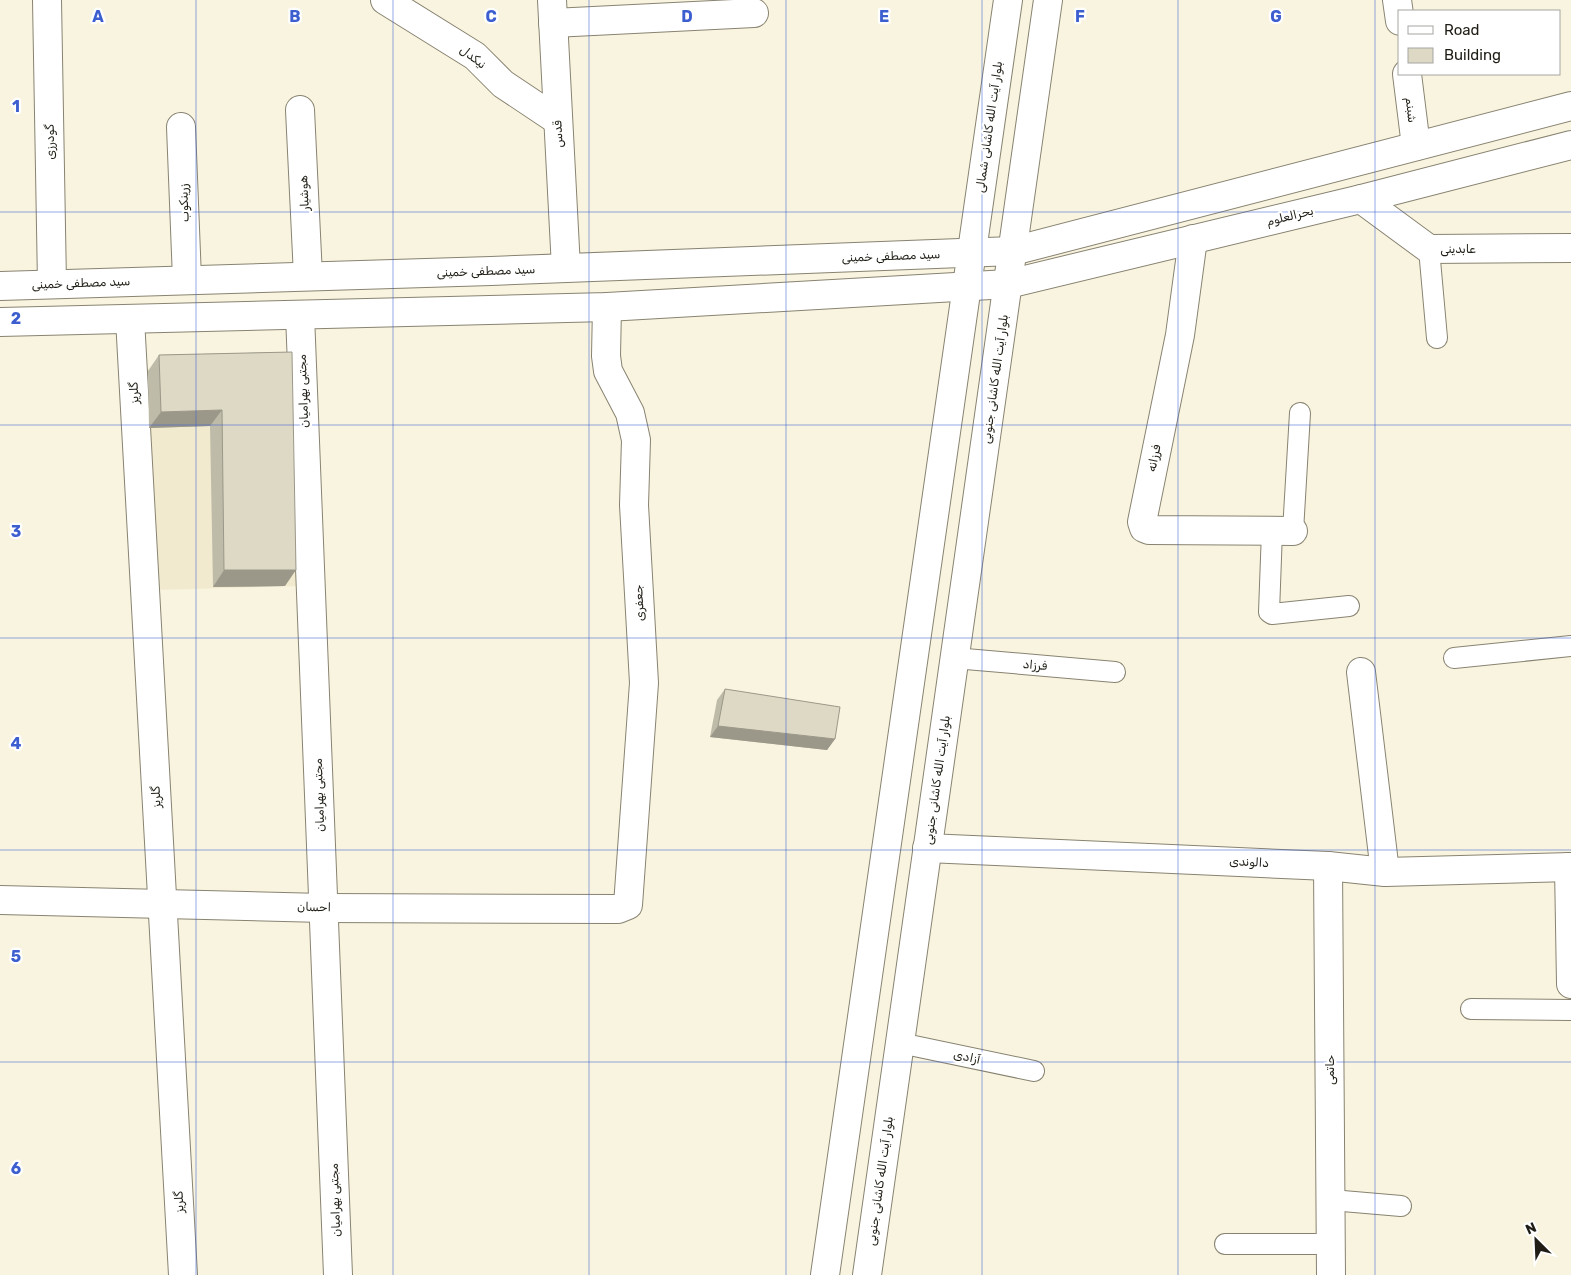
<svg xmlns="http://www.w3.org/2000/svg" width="1571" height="1275" font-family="Rubik,'Noto Naskh Arabic',sans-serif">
<rect width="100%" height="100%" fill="#f9f4df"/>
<path fill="#f1eace" d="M300,359V586L153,590L143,369Z"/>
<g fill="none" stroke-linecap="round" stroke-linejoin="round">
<defs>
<g id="lane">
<path d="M1429,249L1437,338"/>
<path d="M1272,531L1269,612L1272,614L1349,606"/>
<path d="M1293,531L1300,413"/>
<path d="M954,658L1115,672"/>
<path d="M1454,658L1571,646"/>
<path d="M1471,1009L1571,1010"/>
<path d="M900,1043L1034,1071"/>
<path d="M1331,1200L1401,1206"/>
<path d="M1225,1244H1331"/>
</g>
<g id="street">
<path d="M47,0L52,284"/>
<path d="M385,0L475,56L503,84L557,120"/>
<path d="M552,0L566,268"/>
<path d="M1397,0L1400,21"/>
<path d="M553,23L754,13"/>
<path d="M1407,74L1416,146"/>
<path d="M300,110L308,276"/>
<path d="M181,127L187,279"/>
<path d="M1361,199L1429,249L1571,248"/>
<path d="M1193,239L1180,335L1142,522L1144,528L1149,530L1293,531"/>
<path d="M300,315L338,1275"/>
<path d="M130,319L183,1275"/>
<path d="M1361,672L1385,872"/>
<path d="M927,848L1328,866L1385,872L1571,867"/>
<path d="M1328,866L1331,1275"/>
<path d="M1569,867L1571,984"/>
<path d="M0,900L323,908L618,909L628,905L644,683L634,505L636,440L630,413L608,371L606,356L607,307"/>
</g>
<g id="secondary">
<path d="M0,286L491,271L1013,251L1571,106"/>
<path d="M0,322L607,307L1008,284L1361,199L1571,145"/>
<path d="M825,1275L1008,0"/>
<path d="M867,1275L1048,0"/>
</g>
</defs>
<use href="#lane" stroke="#888371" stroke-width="22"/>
<use href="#street" stroke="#888371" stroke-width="30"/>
<use href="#secondary" stroke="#888371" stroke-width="30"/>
<use href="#lane" stroke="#fff" stroke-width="20"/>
<use href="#street" stroke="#fff" stroke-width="28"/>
<use href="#secondary" stroke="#fff" stroke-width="28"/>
</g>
<g fill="#bfbba9">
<path d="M292,352L285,586L213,587L210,426L149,428L148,371L159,355Z"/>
<path d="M725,689L835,739L827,750L710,737L717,700Z"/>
</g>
<g fill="#9b988a">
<path d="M222,410L210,426L149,428L161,412Z"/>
<path d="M224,570H296L285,586L213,587Z"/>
<path d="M718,726L835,739L827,750L710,737Z"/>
</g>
<g fill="#ded9c5" stroke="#9b988a">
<path d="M292,352L296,570H224L222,410L161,412L159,355Z"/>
<path d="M725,689L840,707L835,739L718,726Z"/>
</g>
<path fill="none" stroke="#3c5ecf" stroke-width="1" stroke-opacity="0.55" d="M196,0V1275M393,0V1275M589,0V1275M786,0V1275M982,0V1275M1178,0V1275M1375,0V1275M0,212H1571M0,425H1571M0,638H1571M0,850H1571M0,1062H1571"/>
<g text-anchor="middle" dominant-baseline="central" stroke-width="4.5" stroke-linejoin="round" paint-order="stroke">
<g font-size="12" fill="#1f1d15" stroke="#fff">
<text transform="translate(473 57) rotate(38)">نیکدل</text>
<text transform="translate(1411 110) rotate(83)">شبنم</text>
<text transform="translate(989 127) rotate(-82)">بلوار آیت الله کاشانی شمالی</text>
<text transform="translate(558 134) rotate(-93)">قدس</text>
<text transform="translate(50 142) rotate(-91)">گودرزی</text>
<text transform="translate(304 193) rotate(-93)">هوشیار</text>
<text transform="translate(184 203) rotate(-92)">زرینکوب</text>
<text transform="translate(1290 216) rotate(-14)">بحرالعلوم</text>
<text x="1458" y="249">عابدینی</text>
<text transform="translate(891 256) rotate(-2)">سید مصطفی خمینی</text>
<text transform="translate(486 271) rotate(-2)">سید مصطفی خمینی</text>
<text transform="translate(81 283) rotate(-2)">سید مصطفی خمینی</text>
<text transform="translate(995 379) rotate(-82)">بلوار آیت الله کاشانی جنوبی</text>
<text transform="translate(303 391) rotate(-92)">مجتبی بهرامیان</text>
<text transform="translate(134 393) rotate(-93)">گلریز</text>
<text transform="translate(1154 458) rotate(-78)">فرزانه</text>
<text transform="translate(639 603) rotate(-93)">جعفری</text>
<text transform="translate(1035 665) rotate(5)">فرزاد</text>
<text transform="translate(937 780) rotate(-82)">بلوار آیت الله کاشانی جنوبی</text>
<text transform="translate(319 795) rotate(-92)">مجتبی بهرامیان</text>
<text transform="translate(156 797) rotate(-93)">گلریز</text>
<text transform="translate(1249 862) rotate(3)">دالوندی</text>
<text transform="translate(314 907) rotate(1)">احسان</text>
<text transform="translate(967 1057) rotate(12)">آزادی</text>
<text transform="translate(1330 1070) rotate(-90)">حاتمی</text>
<text transform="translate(880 1181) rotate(-82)">بلوار آیت الله کاشانی جنوبی</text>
<text transform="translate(335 1200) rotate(-92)">مجتبی بهرامیان</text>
<text transform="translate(179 1202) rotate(-93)">گلریز</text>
</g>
</g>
<g font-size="16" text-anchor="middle" font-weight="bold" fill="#3c5ecf" stroke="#fff" stroke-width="4.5" stroke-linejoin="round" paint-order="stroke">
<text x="98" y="22">A</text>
<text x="295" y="22">B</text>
<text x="491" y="22">C</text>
<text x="687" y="22">D</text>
<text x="884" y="22">E</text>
<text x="1080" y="22">F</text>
<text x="1276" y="22">G</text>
<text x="16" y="112">1</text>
<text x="16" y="324">2</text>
<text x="16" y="537">3</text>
<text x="16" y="749">4</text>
<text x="16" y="962">5</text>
<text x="16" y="1174">6</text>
</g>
<rect x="1398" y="10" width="162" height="65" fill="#ffffff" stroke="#a5a5a1"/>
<rect x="1408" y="26" width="25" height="8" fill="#ffffff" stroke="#a5a5a1"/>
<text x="1444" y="35" font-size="15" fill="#1f1d15">Road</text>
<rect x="1408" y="48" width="25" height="15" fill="#ded9c5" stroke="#a5a5a1"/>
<text x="1444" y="60" font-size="15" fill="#1f1d15">Building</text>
<g transform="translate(1536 1240) rotate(336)" stroke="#ffffff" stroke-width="4" paint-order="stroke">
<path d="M0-4L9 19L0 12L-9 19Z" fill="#1f1d15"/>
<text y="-8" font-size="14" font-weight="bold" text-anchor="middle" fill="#1f1d15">N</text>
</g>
</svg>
